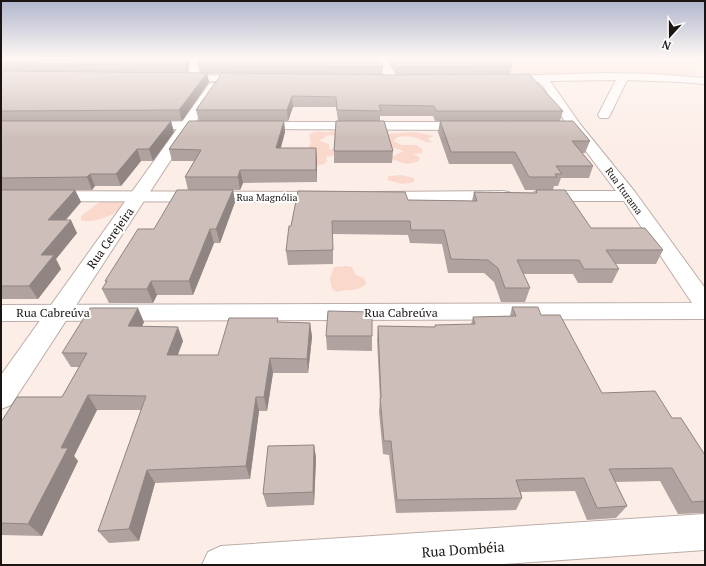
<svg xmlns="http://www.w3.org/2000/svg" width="706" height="566" font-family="'PT Serif',serif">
<rect width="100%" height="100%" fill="#fcede7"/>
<g fill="#fad8cc">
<path d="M509,59H695L694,61L697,70L696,73L687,75L590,74L533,76L512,71L509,67Z"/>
<path d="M336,130L337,136L328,135L319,141L329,144V149L335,150L337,155L326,157L327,161L324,164L316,166L309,147L311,143L309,135C317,127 327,136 336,130Z"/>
<path d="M413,132L431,135L433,137L427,138L432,142C424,143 423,140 417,138C411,136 404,136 397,137L394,141L401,145H416L422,149V153L413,154L419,157L420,159L417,162L406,164L392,159L391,157L404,151L390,147L387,134Z"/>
<path d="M401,175L414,178V182L402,184L387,180L389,176Z"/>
<path d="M120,198L126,202C122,213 92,225 81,220V216L100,202Z"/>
<path d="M346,266L352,267L356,275L364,278L366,284C358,292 347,289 337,292L332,289L330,279L334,267Z"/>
</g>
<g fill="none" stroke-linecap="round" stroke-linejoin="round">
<defs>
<g id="street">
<path d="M191,59H201L198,79L193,82L188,79Z"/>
<path d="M605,73L655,74L705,78V84L680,82L627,80L610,115L608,118H600L598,115L616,80L550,81L580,124L635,192L705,288V319L1,321V305L692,303L624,201H540L534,200L531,196L534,192L540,191H616L570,130L543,86L538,82H504L499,79L504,76Z"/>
<path d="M210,121L215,122L217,125L215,128L143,130L138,129L136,126L138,123L143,122Z"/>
<path d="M255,122H468L473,123L475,126L473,129L468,130L250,129L248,126L250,123Z"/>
<path d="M1,191L327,192L333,193L336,197L333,201L327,202L1,201Z"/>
<path d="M503,191L509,192L512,196L509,200L503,201L376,202L370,201L367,197L370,193L376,192Z"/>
<path d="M705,514V550L489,565H202L208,552L221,546Z"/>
</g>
<g id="secondary">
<path d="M375,59H385L394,72L397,80L396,82H364L363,80L364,78L385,77Z"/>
<path d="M178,75L248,76L253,79L248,82L174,80L173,78L174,76Z"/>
<path d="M213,83L219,86L11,405L1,409V375L209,84Z"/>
</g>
</defs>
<use href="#street" stroke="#bcada8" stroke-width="2"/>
<use href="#secondary" stroke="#bcada8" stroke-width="2"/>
<use href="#street" fill="#fff" fill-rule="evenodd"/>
<use href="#secondary" fill="#fff" fill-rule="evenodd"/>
</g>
<g fill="#b0a39f">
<path d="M1,59H190L187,73H200L198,65L383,67L382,75H397L386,59H508L512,66L510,74L563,111L560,121L590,141L585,153H582L593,166L589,178H561L558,186H554L553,190H525L512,164H449L438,132L440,121H435L433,116H380V121L393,151L392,163H334V151L338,121L336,107H293L288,121H199L196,110L222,74H207L209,82L182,121H58L174,132L153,161H141L121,186H95L92,190H1Z"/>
<path d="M284,121L285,132L281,148L317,160V182L243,183L240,190H188L185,177L194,161H172L169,149Z"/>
<path d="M1,190H75L81,202L66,220L77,233L56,259L61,269L38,299H1Z"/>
<path d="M233,190L235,202L220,243H214L193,295H157L153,303H109L102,289L106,283L105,281L154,229Z"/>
<path d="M536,190L591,228L663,250L656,264H615L619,269L612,283H578L573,274H523L530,288L525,302H501L494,282L484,273H448L442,244L410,243L408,235L333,234V264L288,265L286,251L291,226L408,200L472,201L474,192L535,193Z"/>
<path d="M512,307L541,315L602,393L672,418L705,455V513L678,514L660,481L615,482L627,506L616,518L587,520L575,491L521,492L522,498L516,510L396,513L389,455L383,454L379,412L380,399L377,340L378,326L435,327V325H471L473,317L510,316Z"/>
<path d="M278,318V322L310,323L312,337L308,373H273L267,411H259L250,479L155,483L139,541L109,543L98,531L141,410H97L74,456L78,461L42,536L1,535V422L62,397L79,367H71L62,353L144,322L142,327L183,341L178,355H218Z"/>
<path d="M326,336H372V351L327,350Z"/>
<path d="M314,445L316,458L314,505L267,507L263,494Z"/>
</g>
<g fill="#908582">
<path d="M186,59H190L187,73L185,65Z"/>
<path d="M207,73L209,82L182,121L179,110Z"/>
<path d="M292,96L293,107L288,121L287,110Z"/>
<path d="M171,121L174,132L153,161L149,149Z"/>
<path d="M284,121L285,132L277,160L276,148Z"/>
<path d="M316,148L317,160V182L316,170Z"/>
<path d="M137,149L141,161L121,186L116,174Z"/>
<path d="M240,170L243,183L240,190L238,177Z"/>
<path d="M90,174L95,186L92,190L87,177Z"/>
<path d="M75,190L81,202L54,233L48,220Z"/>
<path d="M233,190L235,202L220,243L216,229Z"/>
<path d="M71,220L77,233L56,259L61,269L38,299L29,286L41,255Z"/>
<path d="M210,229L214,243L193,295L189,281Z"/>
<path d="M151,281L157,295L153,303L147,289Z"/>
<path d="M138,308L144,322L135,341L128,326Z"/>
<path d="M310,323L312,337L308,373L307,359Z"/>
<path d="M178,327L183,341L172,369L167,355Z"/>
<path d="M270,358L273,373L267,411L264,397Z"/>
<path d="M88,395L97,410L74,456L78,461L42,536L28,524L61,448Z"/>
<path d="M256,397L259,411L250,479L246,466Z"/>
<path d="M314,445L316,458L314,505L313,492Z"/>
<path d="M147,470L155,483L139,541L129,529Z"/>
</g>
<g fill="#cdbeb9" stroke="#908582">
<path d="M1,59H186L185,65L1,63Z"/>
<path d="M199,59H379L383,67L198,65Z"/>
<path d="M392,59H508L512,66L397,67Z"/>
<path d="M1,71L207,73L179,110L1,111Z"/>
<path d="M222,73L393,75L529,74L563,111H436L434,106L379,105L381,111L337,110L336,97L292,96L287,110H196Z"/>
<path d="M1,121H171L149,149H137L116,174H90L87,177L1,178Z"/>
<path d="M189,121H284L276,148H316V170H240L238,177H185L201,150L169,149Z"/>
<path d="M336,121H384L393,151H334Z"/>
<path d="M440,121H573L590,141H572L593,166H556L562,174H555L557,177H529L515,152H451Z"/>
<path d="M1,190H75L48,220H71L41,255H54L29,286H1Z"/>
<path d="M177,190H233L216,229H210L189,281H151L147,289H102L107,281H105L138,229H154Z"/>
<path d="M536,190H565L591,228H645L663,250H606L619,269H584L579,260H517L530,288H505L498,268L488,260L451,259L444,230H411L410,221H332L333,250L286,251L289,226H291L298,191L405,192L408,200L477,201L474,192L537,193Z"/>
<path d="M512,307H538L541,315H560L602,393L655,391L672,418H681L705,455V501L692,502L672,468L609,469L627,506L597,508L584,478L516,480L522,498L397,500L391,441H384L380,398H381L378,326L435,327V325L475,324L473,317L516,316Z"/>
<path d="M90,308H138L128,326L178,327L167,355H218L229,318H278L277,322L310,323L307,359L270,358L264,397H256L246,466L147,470L129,529L98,531L146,396L88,395L61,448H68L28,524L1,523V422L17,397H62L87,353H62Z"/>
<path d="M328,311L372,312V336H326Z"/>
<path d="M314,445L313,492L263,494L268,446Z"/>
</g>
<linearGradient id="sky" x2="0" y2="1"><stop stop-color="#b0b6cc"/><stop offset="0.42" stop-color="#fef7f4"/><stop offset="1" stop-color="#fef7f4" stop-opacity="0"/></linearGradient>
<rect width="706" height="139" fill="url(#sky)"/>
<g text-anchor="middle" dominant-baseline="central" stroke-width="4" stroke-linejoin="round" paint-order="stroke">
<g font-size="10" fill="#1a1513" stroke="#fefefe">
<text transform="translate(624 191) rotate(54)">Rua Iturama</text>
<text x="267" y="197">Rua Magnólia</text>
</g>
<g font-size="12" fill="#1a1513" stroke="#fefefe">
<text transform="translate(110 238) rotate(-55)">Rua Cerejeira</text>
<text x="53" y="312">Rua Cabreúva</text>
<text x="401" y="312">Rua Cabreúva</text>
</g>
<g font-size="14" fill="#1a1513" stroke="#fefefe">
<text transform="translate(463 549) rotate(-4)">Rua Dombéia</text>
</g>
</g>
<rect width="706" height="566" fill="none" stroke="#1a1513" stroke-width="4"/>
<g transform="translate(670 36) rotate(201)" stroke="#fefefe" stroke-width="3" paint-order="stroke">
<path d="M0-3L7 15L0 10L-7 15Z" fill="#1a1513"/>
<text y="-6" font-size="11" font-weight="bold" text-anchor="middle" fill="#1a1513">N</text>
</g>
</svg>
